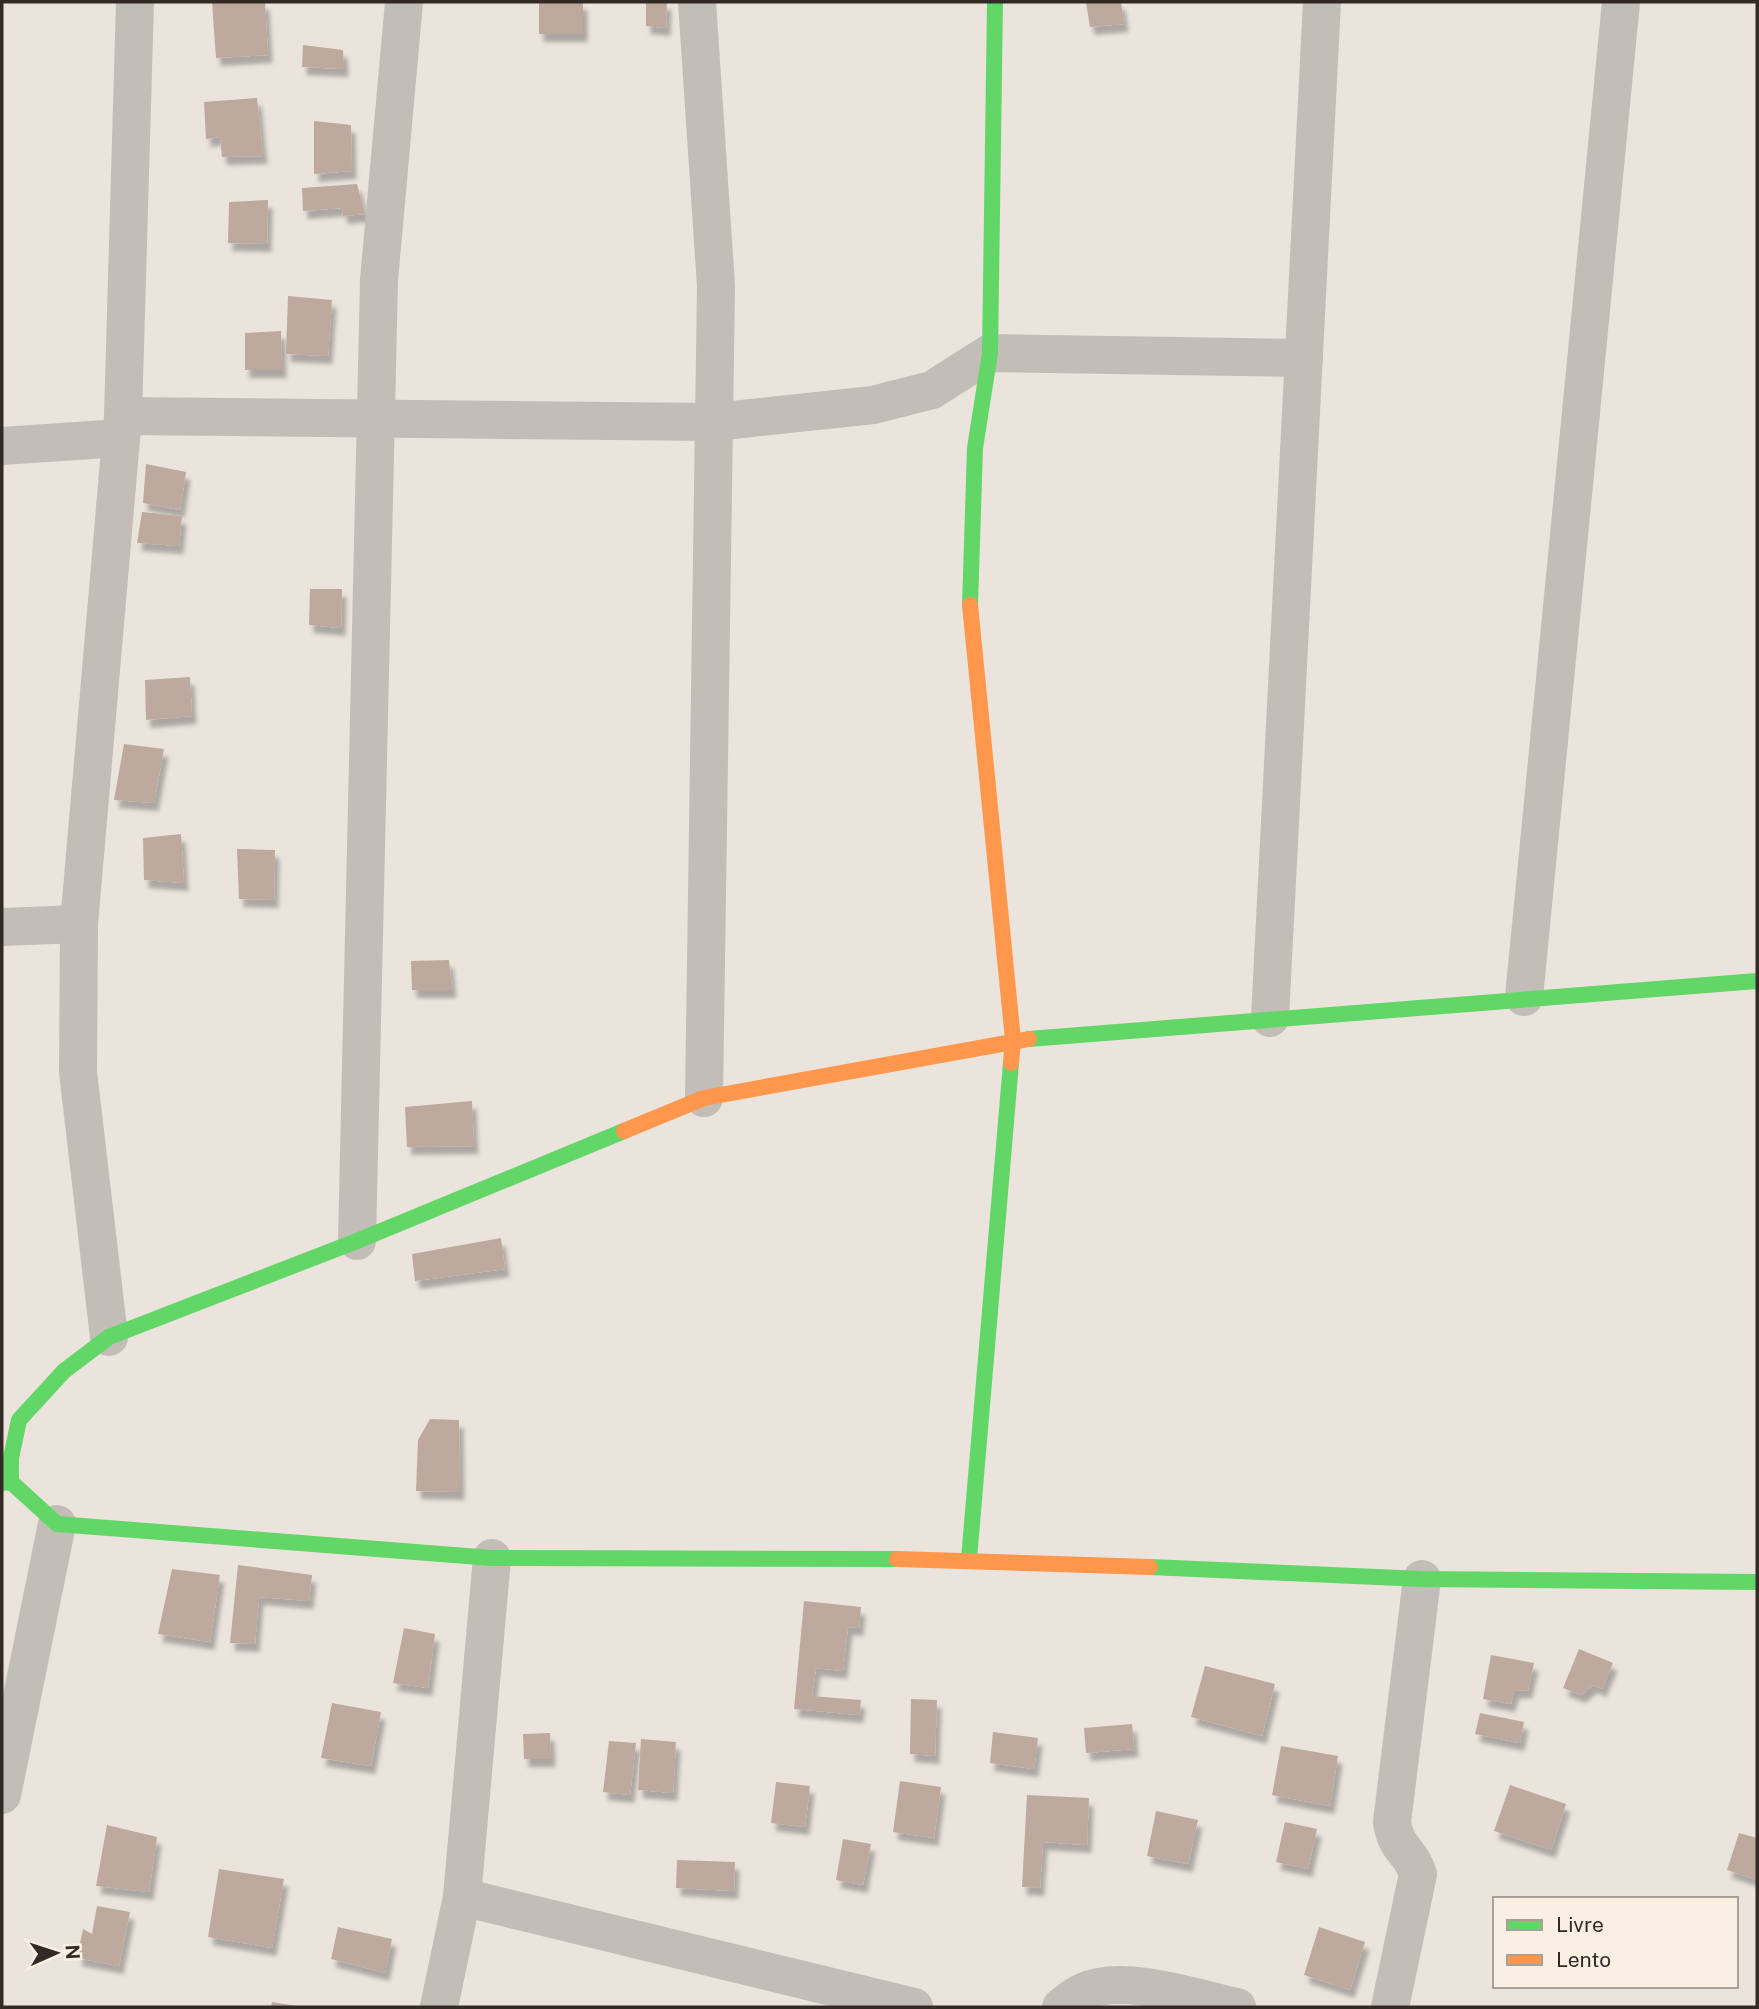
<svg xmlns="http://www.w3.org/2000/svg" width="1759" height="2009" font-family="'Public Sans',sans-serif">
<defs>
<filter id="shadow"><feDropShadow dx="4.5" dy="8" stdDeviation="2" flood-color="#0004"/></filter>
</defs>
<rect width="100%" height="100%" fill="#ebe4dd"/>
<g fill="#bea99f" filter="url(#shadow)">
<path d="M212,2H265L268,55L216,58Z"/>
<rect x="539" y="2" width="44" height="32"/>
<path d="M646,2H667L666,28L646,26Z"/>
<path d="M1086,2H1121L1124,24L1090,27Z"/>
<path d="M303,45L343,50L344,69L302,67Z"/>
<path d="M257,98L263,156L222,157L220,137L206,139L204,102Z"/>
<path d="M314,121L351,125L352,171L314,174Z"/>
<path d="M357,184L365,214L343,216L342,208L303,211L302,188Z"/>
<path d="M268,200L267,244L228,243L229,202Z"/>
<path d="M288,296L332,300L328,356L286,354Z"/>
<path d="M281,331L282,370H245V333Z"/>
<path d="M146,464L186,472L180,510L143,503Z"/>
<path d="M142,512L182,516L179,546L137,543Z"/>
<path d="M310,589H342L341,628L309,625Z"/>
<path d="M190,677L192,716L146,720L145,680Z"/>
<path d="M124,744L164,749L154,803L114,800Z"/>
<path d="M181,834L184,883L144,880L143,838Z"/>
<path d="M237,849L275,850L274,900L239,899Z"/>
<path d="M449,960L452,990H412L411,961Z"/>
<path d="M472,1101L474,1146L407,1147L405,1107Z"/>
<path d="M501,1238L505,1269L415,1281L412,1254Z"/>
<path d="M430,1419L459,1420L460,1492L416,1491L418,1440Z"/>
<path d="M238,1565L312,1575L309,1601L259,1597L255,1644L230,1643Z"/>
<path d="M172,1569L220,1575L210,1642L158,1634Z"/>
<path d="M804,1601L861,1607L859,1628L848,1627L843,1671L816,1668L812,1696L861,1700L859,1715L794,1709Z"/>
<path d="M404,1628L435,1634L428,1688L393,1683Z"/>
<path d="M1579,1649L1613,1663L1602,1689L1593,1685L1581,1695L1563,1688Z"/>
<path d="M1491,1655L1534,1663L1528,1690L1514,1691L1511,1704L1483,1699Z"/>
<path d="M1205,1666L1275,1684L1262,1736L1191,1717Z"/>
<path d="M911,1699L937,1700L935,1756L910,1754Z"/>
<path d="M332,1703L381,1712L371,1766L321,1758Z"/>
<path d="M1480,1713L1524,1722L1520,1743L1475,1734Z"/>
<path d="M1132,1724L1134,1749L1086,1753L1084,1728Z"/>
<path d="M993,1732L1038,1738L1034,1769L990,1763Z"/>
<path d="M550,1733L551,1759H524L523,1734Z"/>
<path d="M641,1739L676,1742L673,1793L638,1790Z"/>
<path d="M609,1741L636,1743L630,1795L603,1792Z"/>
<path d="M1281,1746L1338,1756L1330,1806L1272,1795Z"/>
<path d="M900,1781L941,1787L934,1838L893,1832Z"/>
<path d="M776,1782L810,1786L805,1827L771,1823Z"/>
<path d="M1510,1785L1566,1804L1551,1850L1494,1831Z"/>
<path d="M1027,1795L1089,1798L1087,1845L1043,1842L1040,1888L1022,1887Z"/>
<path d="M1156,1811L1198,1820L1188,1864L1147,1856Z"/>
<path d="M1285,1822L1317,1829L1308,1869L1276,1862Z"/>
<path d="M107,1825L157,1837L149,1892L96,1886Z"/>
<path d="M1739,1833L1757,1838V1880L1727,1870Z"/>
<path d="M843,1839L871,1844L863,1885L836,1880Z"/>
<path d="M677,1860L735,1862L734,1891L676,1888Z"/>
<path d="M219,1869L284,1879L272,1948L208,1937Z"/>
<path d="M97,1906L130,1912L119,1966L77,1958L83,1929L92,1934Z"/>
<path d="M338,1927L392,1939L385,1973L331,1959Z"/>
<path d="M1319,1927L1365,1942L1350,1990L1304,1975Z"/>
<path d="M272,2002L296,2006L295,2007H271Z"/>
</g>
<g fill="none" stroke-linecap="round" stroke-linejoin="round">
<g stroke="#c3bdb7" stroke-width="38">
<path d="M697,2L716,286L704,1098"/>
<path d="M123,416L714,422L873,405L932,390L990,353L1304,358"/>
<path d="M2,446L121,438"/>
<path d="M2,927L79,924"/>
<path d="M1524,997L1621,2"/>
<path d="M1270,1018L1322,2"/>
<path d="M357,1241L379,280L404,2"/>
<path d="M109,1337L78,1072L79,924L123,416L135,2"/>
<path d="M2,1795L57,1524"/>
<path d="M462,1897L914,2007"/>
<path d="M439,2007L462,1897L492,1558"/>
<path d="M1061,2007C1068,2002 1075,1995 1083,1992C1123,1973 1195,1998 1237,2007"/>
<path d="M1390,2007L1418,1874C1411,1850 1396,1851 1392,1822L1422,1579"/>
</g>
<g stroke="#63d668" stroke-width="16">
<path d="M970,605L975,448L990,353L995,2"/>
<path d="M1029,1039L1757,981"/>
<path d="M11,1482V1458L19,1420L64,1371L109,1337L357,1241L624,1131"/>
<path d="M2,1483L11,1482L57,1524L492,1558L897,1559"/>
<path d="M969,1559L1011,1063"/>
<path d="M1150,1567L1422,1579L1757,1582"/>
</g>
<g stroke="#ff974d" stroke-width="16">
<path d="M970,605L1013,1040L1011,1063"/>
<path d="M624,1131L704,1098L1029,1039"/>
<path d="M897,1559L1150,1567"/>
</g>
</g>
<rect width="1759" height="2009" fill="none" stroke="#342a25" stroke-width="7"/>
<rect x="1493" y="1897" width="245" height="91" fill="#f9efe3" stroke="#aaa097" stroke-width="2"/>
<rect x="1507" y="1920" width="35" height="10" fill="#63d668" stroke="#aaa097" stroke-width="2"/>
<text x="1556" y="1932" font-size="21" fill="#342a25">Livre</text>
<rect x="1507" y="1955" width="35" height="10" fill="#ff974d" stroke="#aaa097" stroke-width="2"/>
<text x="1556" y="1967" font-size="21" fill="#342a25">Lento</text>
<g transform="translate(56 1953) rotate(87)" stroke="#f9efe3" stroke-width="5" paint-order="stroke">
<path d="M0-5L12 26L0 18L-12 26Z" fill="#342a25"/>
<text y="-10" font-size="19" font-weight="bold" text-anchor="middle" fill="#342a25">N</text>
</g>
</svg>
